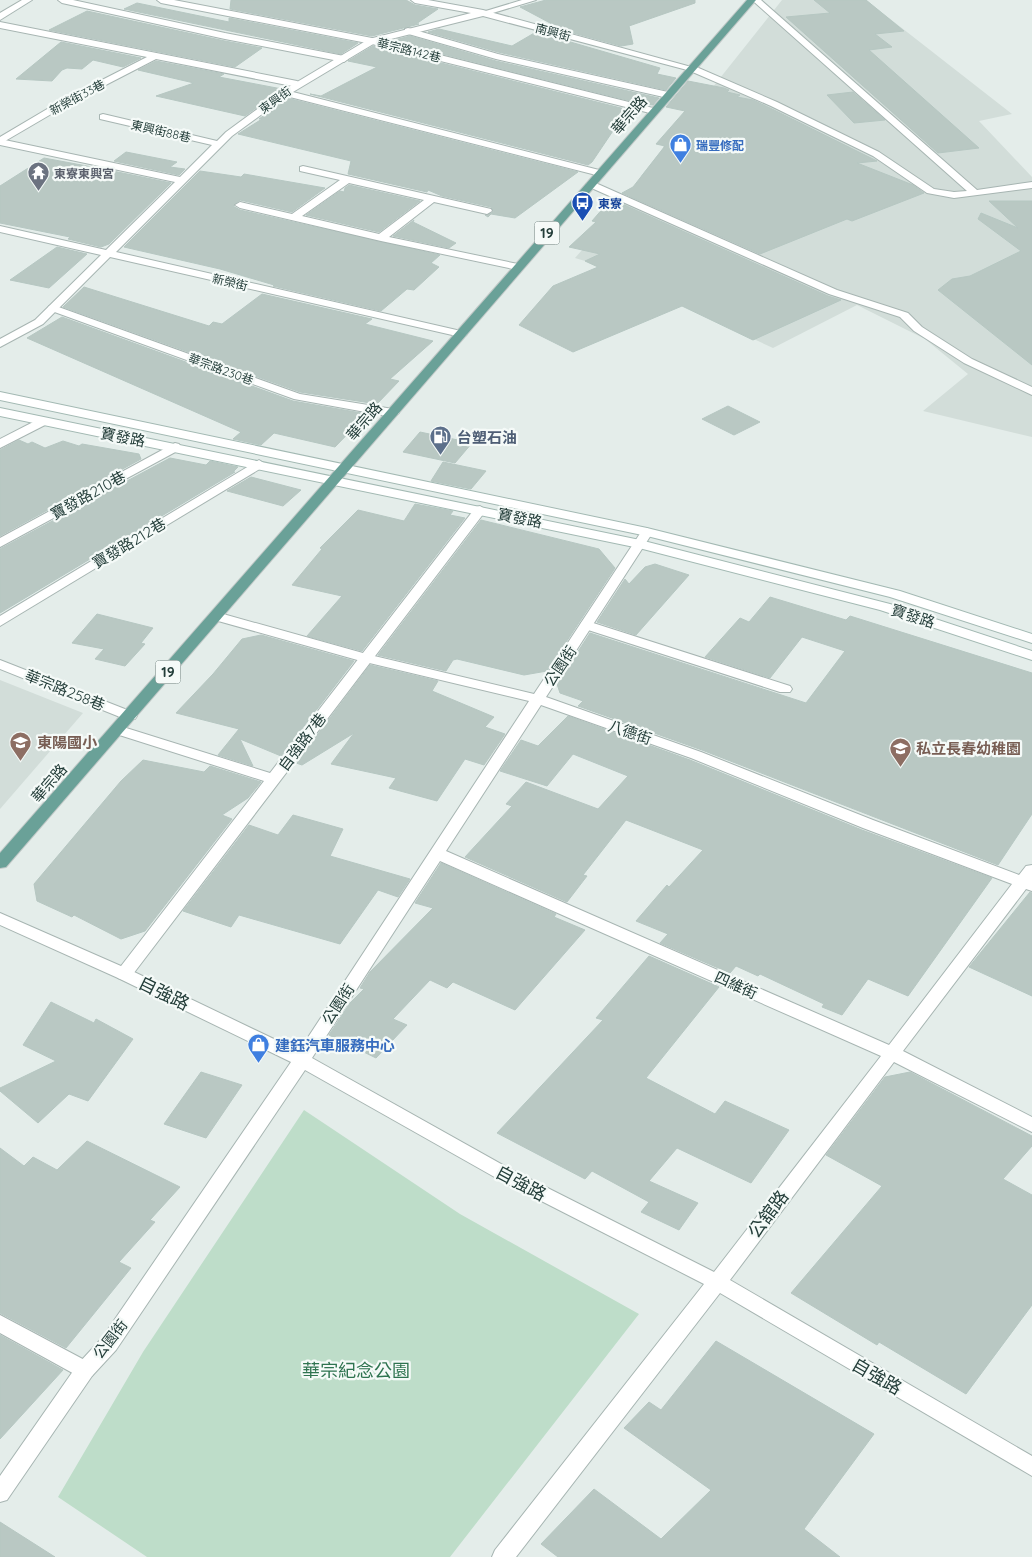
<svg xmlns="http://www.w3.org/2000/svg" width="1032" height="1557" font-family="Quicksand,'Noto Sans TC',sans-serif">
<rect width="100%" height="100%" fill="#e4edea"/>
<g fill="#d2ddd9">
<path d="M782,0H866L1012,114L979,121L1032,177V437L923,411L968,374L925,339L857,305L773,348L585,261L575,258L642,182L641,176L663,148V146L697,107Z"/>
<path d="M0,680L83,713L0,809Z"/>
</g>
<path fill="#beddc9" d="M304,1110L460,1214L639,1314L450,1557H147L58,1497L143,1352Z"/>
<g fill="#b9c8c3" stroke="#b6c7c2">
<path d="M231,0H406L415,5L438,9L416,24H419L372,36L230,9Z"/>
<path d="M546,0H695V3L629,26L633,44L621,46L548,26L552,24L520,7Z"/>
<path d="M814,0H866L904,31L875,34L892,47L869,50L979,148L938,153L786,17L830,13Z"/>
<path d="M137,3L229,22V18L358,43L341,54L124,9Z"/>
<path d="M87,11L225,41L262,48L235,67L49,30Z"/>
<path d="M439,29L512,46L536,32L660,68L657,74L676,78L666,90L498,52L428,32Z"/>
<path d="M410,36L496,61L659,98L653,105L643,104L391,41Z"/>
<path d="M61,42L141,58L123,67L93,60L82,69L67,68L62,70L52,81L16,79Z"/>
<path d="M373,46L633,111L621,119L592,162L588,165L310,94L321,96L377,67L348,61Z"/>
<path d="M156,61L224,74L219,77L282,89L245,116L156,96L194,83L138,70Z"/>
<path d="M688,81L724,88L729,90L727,92L740,95L737,97L753,100L770,108L877,161L857,163L913,185L924,193L852,221L847,219L760,254L622,193L633,187L665,146L656,144L685,111L666,107Z"/>
<path d="M853,92L885,120L854,123L827,95Z"/>
<path d="M287,98L578,172L515,218L491,214L488,217L485,215L494,212L491,207L442,196L428,190L427,192L348,174L351,161L238,134L262,119H259Z"/>
<path d="M126,152L177,162L170,167L185,169L179,175L114,161Z"/>
<path d="M44,158L103,169L171,183L109,244L101,247L68,239L70,237L0,223V186Z"/>
<path d="M200,171L241,177L244,174L325,188L292,212L240,200L233,206L240,210L440,255L431,263L439,267L414,290L407,289L381,311L273,286L274,285L220,269L124,247Z"/>
<path d="M349,185L420,201L379,232L306,215L340,191L344,192L345,188Z"/>
<path d="M611,199L828,296L841,300L753,340L682,306L573,352L519,325L553,286L598,267L585,261L600,254L569,247L596,222L592,221Z"/>
<path d="M989,201H1032V365L938,290L952,279L970,276L1021,251L978,219L981,213L1018,228Z"/>
<path d="M414,220L413,222L456,243L449,248L393,236Z"/>
<path d="M57,247L87,254L49,288L10,280Z"/>
<path d="M84,287L209,326L213,322L222,324L262,294L372,319L365,324L433,341L390,379L399,381L377,404L300,392L63,307Z"/>
<path d="M62,317L293,401L367,414L335,447L274,433L261,445L233,439L241,432L27,338Z"/>
<path d="M728,406L760,422L734,435L702,419Z"/>
<path d="M420,432L472,443L455,463L403,452Z"/>
<path d="M19,440L28,444L32,442L45,448L63,441L79,446L82,444L139,454L141,459L0,536V450Z"/>
<path d="M170,458L206,465L210,461L238,467L233,472H235L0,613V549Z"/>
<path d="M443,462L486,471L471,489L431,481Z"/>
<path d="M251,477L301,490L283,506L227,491Z"/>
<path d="M415,504L453,511L450,515L465,518L362,651L307,636L342,596L292,585L322,549L320,548L358,510L404,521Z"/>
<path d="M481,520L599,549L615,568L547,671L524,675L457,659L453,660L446,671L378,655Z"/>
<path d="M655,564L689,575L636,635L597,622L625,579L629,584L645,567Z"/>
<path d="M770,597L846,620L850,616L1032,673V814L998,865L702,750L578,706L583,701L560,693L557,684L590,633L806,703L845,651L802,637L770,678L705,657L740,618L749,622Z"/>
<path d="M97,614L153,628L141,643L145,644L125,666L95,659L104,649L72,643Z"/>
<path d="M261,635L354,661L281,756L240,739L253,766L218,755L239,729L176,713L213,674L242,639Z"/>
<path d="M370,665L438,681L432,691L494,717L485,727L505,734L484,765L465,759L437,801L389,788L396,778L331,764L354,733L302,765L296,763Z"/>
<path d="M568,716L690,760L862,830L992,878L908,996L868,979L842,1015L822,1007L824,1004L760,974L758,976L736,966L730,973L660,943L668,934L636,921L667,885L669,887L703,850L626,820L583,875L587,876L567,902L465,857L512,806L506,804L526,782L598,809L628,776L573,754L547,786L500,771L521,740L538,746Z"/>
<path d="M143,760L204,772L210,766L261,782L248,798L222,815L232,819L145,931L121,939L74,915L72,917L37,901L34,884L121,781Z"/>
<path d="M293,815L343,829L330,856L410,879L398,897L378,890L340,944L239,915L231,927L183,911L249,825L278,835Z"/>
<path d="M441,863L556,914L554,917L585,930L515,1010L453,982L447,988L430,980L393,1019L407,1025L376,1058L329,1035L350,1003L364,989L360,988L370,972L433,908L415,903Z"/>
<path d="M1030,892L1032,893V996L969,967Z"/>
<path d="M649,956L719,987L646,1078L715,1114L725,1101L789,1130L751,1183L677,1148L649,1181L698,1203L679,1230L641,1212L649,1202L592,1171L585,1179L497,1133L603,1020L596,1018Z"/>
<path d="M51,1002L94,1023L96,1019L133,1039L88,1101L69,1094L38,1123L0,1091V1088L56,1061L23,1045Z"/>
<path d="M201,1072L242,1085L206,1138L164,1124Z"/>
<path d="M910,1072L1032,1136V1146L1003,1179L1032,1195V1305L966,1394L879,1342L877,1345L791,1293L882,1186L826,1155L885,1077Z"/>
<path d="M87,1141L180,1187L150,1220L155,1222L119,1262L131,1268L66,1348L0,1313V1148L24,1166L33,1157L57,1170Z"/>
<path d="M0,1335L63,1370L0,1439Z"/>
<path d="M716,1341L874,1434L804,1529L840,1557H558L541,1544L594,1489L661,1539L711,1490L624,1428L649,1402L661,1410Z"/>
<path d="M0,1522L55,1557H0Z"/>
</g>
<g fill="none" stroke-linecap="round" stroke-linejoin="round">
<defs>
<g id="lane">
<path d="M58,0H73L225,33L344,56L348,59L344,62L225,39L62,3Z"/>
<path d="M157,0H174L372,38L657,109L659,111L654,114L372,44L161,3Z"/>
<path d="M522,0H536L483,16L479,13Z"/>
<path d="M752,0H761L977,190L1032,182V188L954,198L927,193L873,156L771,106L688,70V66H694L777,102L879,152L934,189L954,192L967,191Z"/>
<path d="M0,22L297,81L302,84L297,87L156,59L65,106L0,144V137L59,102L147,57L0,28Z"/>
<path d="M408,28L498,54L668,92L673,95L668,98L496,59L405,33V29Z"/>
<path d="M285,90L603,171L605,173L600,176L282,95L280,93Z"/>
<path d="M303,166L491,209L492,211L487,214L434,202L389,237L518,264L523,267L518,270L381,241L240,208L235,205L240,202L292,214L340,180L300,171V167ZM349,183L424,200L379,234L302,216Z"/>
<path d="M591,181L837,290L908,313L922,327L972,359L1032,387V395L964,363L914,331L900,317L829,294L587,186L586,184Z"/>
<path d="M53,305L300,394L393,409L399,413L393,417L294,399L49,310L48,308L49,306Z"/>
<path d="M41,418L45,419L47,422L45,425L0,448V439Z"/>
<path d="M175,443L179,444L181,447L179,450L0,547V538Z"/>
<path d="M259,460L265,464L263,467L0,626V616Z"/>
<path d="M480,506L486,510L484,513L130,978L124,980L118,978L116,974L118,970L264,781L113,733L111,730L113,727H123L270,773L476,507Z"/>
<path d="M587,621L790,686L792,689L790,692H780L582,628L580,625L582,622Z"/>
<path d="M0,660L135,713L137,716L135,719H125L0,669Z"/>
<path d="M0,1315L92,1364L95,1370L92,1376L85,1378L78,1376L0,1333Z"/>
</g>
<g id="street">
<path d="M22,0H32L0,20V13Z"/>
<path d="M411,0H428L483,10L695,68L691,71L483,16L375,43L288,95L232,136L116,252L461,331L465,332L467,334L465,336L461,337L110,257L43,324L0,347V339L35,320L101,255L0,232V226L106,250L175,182L0,145V139L180,177L212,145L100,119V115L103,114L217,141L226,132L282,91L369,39L471,13L415,3Z"/>
<path d="M647,528L653,532L546,697L701,752L873,820L1019,875L1026,866L1032,865V891L1026,889L903,1051L1032,1117V1132L894,1062L730,1280L1032,1456V1476L720,1293L516,1557H492L495,1550L704,1284L498,1179L305,1070L116,1350L92,1376L7,1500L0,1502V1476L78,1364L102,1338L291,1062L118,978L0,925V913L130,970L299,1051L529,701L361,661L211,619L209,616L216,612L370,655L534,694L641,532ZM541,705L691,758L863,828L1012,884L889,1045L446,851ZM440,861L881,1056L714,1272L510,1169L312,1058Z"/>
</g>
<g id="secondary">
<path d="M0,392L647,528L900,591L1032,634V643L890,597L647,536L0,400Z"/>
<path d="M0,408L640,540L890,604L1032,651V660L880,610L639,548L0,416Z"/>
</g>
<path id="primary" d="M747,0H756L6,867L0,868V853Z"/>
</defs>
<use href="#lane" stroke="#a7b5b2" stroke-width="2"/>
<use href="#street" stroke="#a7b5b2" stroke-width="2"/>
<use href="#secondary" stroke="#a3b9b3" stroke-width="2"/>
<use href="#primary" stroke="#c2c9c8" stroke-width="2"/>
<use href="#lane" fill="#fff" fill-rule="evenodd"/>
<use href="#street" fill="#fff" fill-rule="evenodd"/>
<use href="#secondary" fill="#fff" fill-rule="evenodd"/>
<use href="#primary" fill="#6aa198" fill-rule="evenodd"/>
</g>
<defs>
<symbol id="shop-pin" viewBox="-11 -11 22 30"><path d="M0 17L-7.5 6A9.5 9.5 0 1 1 7.5 6Z" fill="#3f7fe0" stroke="#f5faf8"/><path d="M-5-2.5h2.3a2.7 3.5 0 0 1 5.4 0H5L5.5 6h-11ZM-1.5-2.5h3a1.5 2.3 0 0 0-3 0Z" fill="#fff"/></symbol>
<symbol id="temple-pin" viewBox="-11 -11 22 30"><path d="M0 17L-7.5 6A9.5 9.5 0 1 1 7.5 6Z" fill="#6b7280" stroke="#f5faf8"/><path d="M0-6L5-2H3V0L6.5 2.5H4V6H1.5V3h-3V6H-4V2.5H-6.5L-3 0V-2H-5Z" fill="#fff"/></symbol>
<symbol id="bus-pin" viewBox="-11 -11 22 30"><path d="M0 17L-7.5 6A9.5 9.5 0 1 1 7.5 6Z" fill="#1a4fb4" stroke="#f5faf8"/><path d="M-5-6H5V4H4V6H2V4H-2V6H-4V4H-5ZM-3.5-4V0h7V-4ZM-3.5 1.2v1.5H-2V1.2ZM2 1.2v1.5H3.5V1.2Z" fill="#fff"/></symbol>
<symbol id="fuel-pin" viewBox="-11 -11 22 30"><path d="M0 17L-7.5 6A9.5 9.5 0 1 1 7.5 6Z" fill="#5c6f8a" stroke="#f5faf8"/><path d="M-5.5-6h7V0h2V4h1.3V-2.5L3-4.5l.8-.8L6-3V5H2.5V1h-1V6h-7ZM-4.2-4.7v3.2H.2V-4.7Z" fill="#fff"/></symbol>
<symbol id="school-pin" viewBox="-11 -11 22 30"><path d="M0 17L-7.5 6A9.5 9.5 0 1 1 7.5 6Z" fill="#8d6e63" stroke="#f5faf8"/><path d="M0-5L7-2L0 1L-7-2ZM-4 1L0 2.5L4 1V4Q0 6-4 4Z" fill="#fff"/></symbol>
</defs>
<g fill-rule="evenodd">
<use href="#shop-pin" x="668" y="132" width="25" height="34"/>
<use href="#temple-pin" x="26" y="160" width="25" height="34"/>
<use href="#bus-pin" x="570" y="190" width="25" height="34"/>
<use href="#fuel-pin" x="428" y="424" width="25" height="34"/>
<use href="#school-pin" x="8" y="730" width="25" height="34"/>
<use href="#school-pin" x="888" y="736" width="25" height="34"/>
<use href="#shop-pin" x="246" y="1032" width="25" height="34"/>
</g>
<g text-anchor="middle" dominant-baseline="central" stroke-width="4.5" stroke-linejoin="round" paint-order="stroke">
<g font-size="12" fill="#243e3a" stroke="#f5faf8">
<text transform="translate(553 32) rotate(15)">南興街</text>
<text transform="translate(409 50) rotate(14)">華宗路142巷</text>
<text transform="translate(77 97) rotate(-28)">新榮街33巷</text>
<text transform="translate(275 100) rotate(-36)">東興街</text>
<text transform="translate(161 131) rotate(13)">東興街88巷</text>
<text transform="translate(230 282) rotate(13)">新榮街</text>
<text transform="translate(221 369) rotate(20)">華宗路230巷</text>
</g>
<g font-size="12" font-weight="bold" fill="#366cbe" stroke="#f5faf8" text-anchor="start">
<text x="696" y="145">瑞豐修配</text>
</g>
<g font-size="12" font-weight="bold" fill="#5b616d" stroke="#f5faf8" text-anchor="start">
<text x="54" y="173">東寮東興宮</text>
</g>
<g font-size="12" font-weight="bold" fill="#164399" stroke="#f5faf8" text-anchor="start">
<text x="598" y="203">東寮</text>
</g>
<g fill="#f5faf8" stroke="#637673" stroke-width="1">
<rect x="534.5" y="221.5" width="25" height="23" rx="4"/>
<rect x="155.5" y="660.5" width="25" height="23" rx="4"/>
</g>
<g font-size="14" font-weight="bold" fill="#243e3a">
<text x="547" y="233">19</text>
<text x="168" y="672">19</text>
</g>
<g font-size="15" fill="#243e3a" stroke="#f5faf8">
<text transform="translate(629 115) rotate(-49)">華宗路</text>
<text transform="translate(364 421) rotate(-49)">華宗路</text>
<text transform="translate(123 437) rotate(11)">寶發路</text>
<text transform="translate(88 495) rotate(-29)">寶發路210巷</text>
<text transform="translate(520 518) rotate(11)">寶發路</text>
<text transform="translate(129 543) rotate(-31)">寶發路212巷</text>
<text transform="translate(913 616) rotate(18)">寶發路</text>
<text transform="translate(560 666) rotate(-56)">公園街</text>
<text transform="translate(65 690) rotate(22)">華宗路258巷</text>
<text transform="translate(630 732) rotate(19)">八德街</text>
<text transform="translate(302 742) rotate(-53)">自強路7巷</text>
<text transform="translate(49 783) rotate(-49)">華宗路</text>
<text transform="translate(736 985) rotate(24)">四維街</text>
<text transform="translate(338 1004) rotate(-57)">公園街</text>
<text transform="translate(110 1339) rotate(-52)">公園街</text>
</g>
<g font-size="15" font-weight="bold" fill="#4e5e75" stroke="#f5faf8" text-anchor="start">
<text x="457" y="437">台塑石油</text>
</g>
<g font-size="15" font-weight="bold" fill="#785e54" stroke="#f5faf8" text-anchor="start">
<text x="37" y="742">東陽國小</text>
<text x="916" y="748">私立長春幼稚園</text>
</g>
<g font-size="15" font-weight="bold" fill="#366cbe" stroke="#f5faf8" text-anchor="start">
<text x="275" y="1045">建鈺汽車服務中心</text>
</g>
<g font-size="18" fill="#243e3a" stroke="#f5faf8">
<text transform="translate(164 993) rotate(26)">自強路</text>
<text transform="translate(521 1183) rotate(28)">自強路</text>
<text transform="translate(768 1214) rotate(-53)">公舘路</text>
<text transform="translate(877 1376) rotate(30)">自強路</text>
</g>
<g font-size="18" fill="#2f7450" stroke="#f5faf8">
<text x="356" y="1370">華宗紀念公園</text>
</g>
</g>
</svg>
